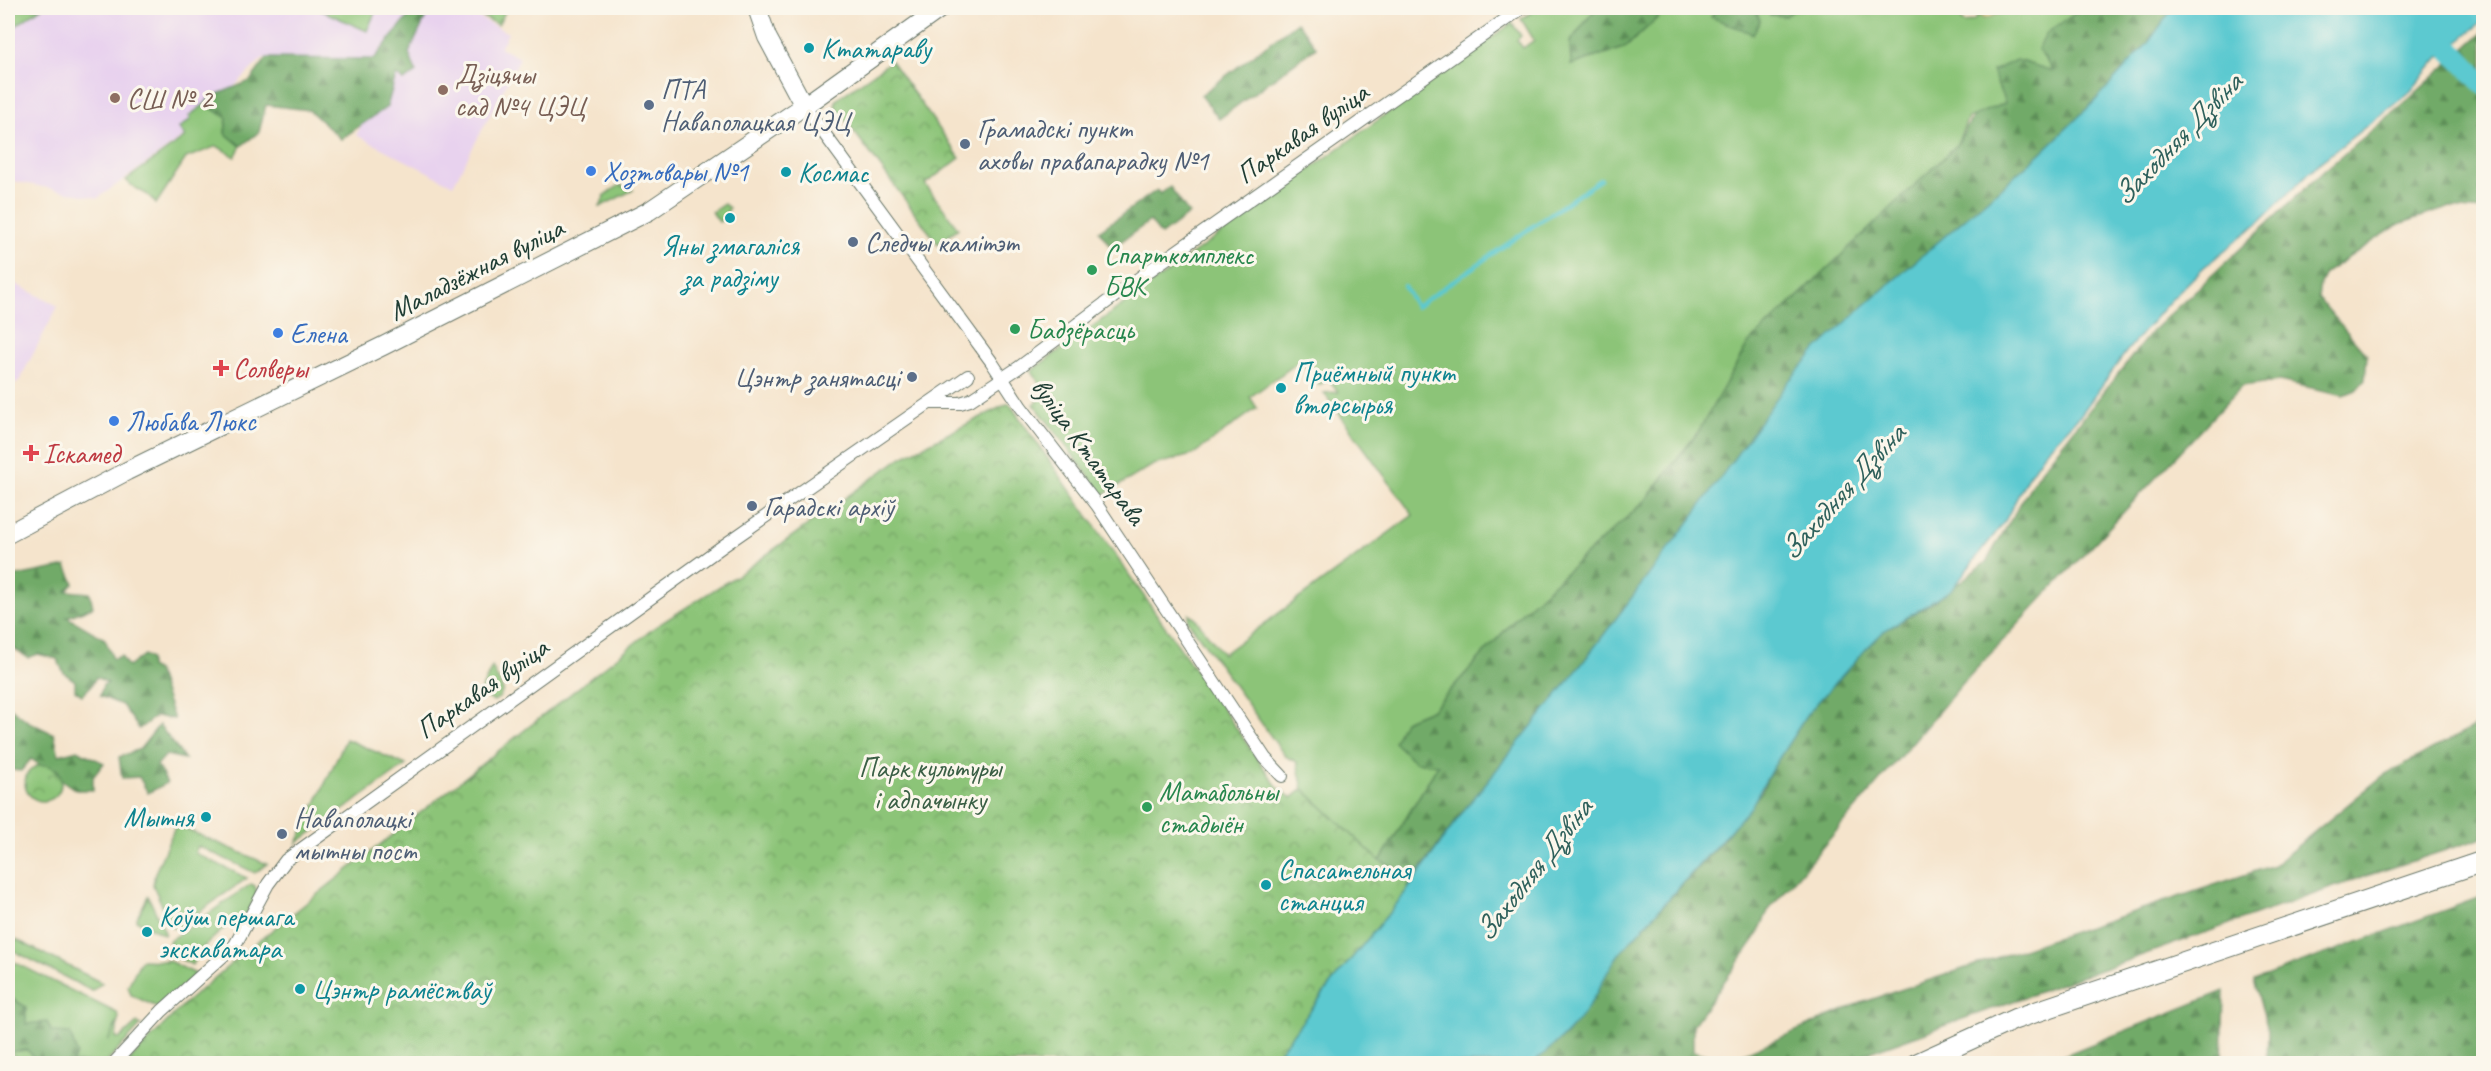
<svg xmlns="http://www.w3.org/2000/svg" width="2491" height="1071" font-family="Caveat,sans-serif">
<defs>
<pattern id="forest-firs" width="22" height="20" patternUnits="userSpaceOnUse" patternTransform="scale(1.5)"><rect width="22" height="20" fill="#71aa68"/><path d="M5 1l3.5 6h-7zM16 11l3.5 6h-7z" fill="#5c8c56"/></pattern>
<pattern id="sand-dots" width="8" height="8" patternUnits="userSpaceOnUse" patternTransform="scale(1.5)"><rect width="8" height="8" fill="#eeda9e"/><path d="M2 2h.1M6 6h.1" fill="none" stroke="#ccbc89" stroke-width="1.8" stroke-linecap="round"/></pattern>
<pattern id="park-crowns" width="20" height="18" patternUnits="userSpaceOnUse" patternTransform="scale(1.5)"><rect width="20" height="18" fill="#8cc478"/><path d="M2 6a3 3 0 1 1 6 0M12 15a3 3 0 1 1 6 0" fill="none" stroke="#72a063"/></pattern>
</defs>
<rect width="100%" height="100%" fill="#fbf7ec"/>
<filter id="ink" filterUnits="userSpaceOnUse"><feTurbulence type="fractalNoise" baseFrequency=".0167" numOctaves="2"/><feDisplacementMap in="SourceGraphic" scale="12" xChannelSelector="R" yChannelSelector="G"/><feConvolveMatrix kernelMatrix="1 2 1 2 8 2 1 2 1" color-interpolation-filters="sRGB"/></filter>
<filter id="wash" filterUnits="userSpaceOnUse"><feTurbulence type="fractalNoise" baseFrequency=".008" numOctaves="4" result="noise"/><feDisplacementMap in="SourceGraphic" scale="24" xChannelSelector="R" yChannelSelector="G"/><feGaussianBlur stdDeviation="1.35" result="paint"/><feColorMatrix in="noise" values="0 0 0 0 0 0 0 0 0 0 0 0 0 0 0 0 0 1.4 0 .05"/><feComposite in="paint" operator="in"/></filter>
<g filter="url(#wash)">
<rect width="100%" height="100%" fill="#f5e4cc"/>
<g fill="#e8d2ee">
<path d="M8,8H415L374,59L263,58L183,137L98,198L8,180Z"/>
<path d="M444,8H461L508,33L500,48L520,58L453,185L356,135L423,17Z"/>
<path d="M8,280L58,306L19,381L8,387Z"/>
</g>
<g fill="#8cc478" stroke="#568056" stroke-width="1.5">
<path d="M11,8H41L10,30L8,26V10Z"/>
<path d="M316,8H377L367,31Z"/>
<path d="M1538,8H1596L1570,42L1571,65L1626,47L1668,8H1718L1712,16L1760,21L1755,8H1767L1770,15L1797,10V8H1958L1961,21L1965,23L1976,19L1977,15L1967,8H2000L2004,12L2018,8H2083L2047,33L2054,72L2006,103L1968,118L1956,146L1698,432L1645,501L1518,616L1433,709L1404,721L1439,765L1380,861L1303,789L1297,762L1285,756L1188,621L1189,614L1195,618L1223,654L1413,515L1324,393L1338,392L1329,379L1319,385L1300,361L1250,397L1257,408L1192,455L1153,465L1103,495L1034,404L1047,394L1031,371L1512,23L1521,36L1517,40L1523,48L1534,40L1521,19Z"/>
<path d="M205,104L227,118L225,133L241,146L235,157L217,146L186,158L156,204C146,189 137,193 126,180L185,137L179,128L191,119L189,116Z"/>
<path d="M620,185L633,190L600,207L605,195Z"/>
<path d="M724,204L729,208L725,218L719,222L712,212Z"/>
<path d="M492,667L503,690L500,697L494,701L479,695Z"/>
<path d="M346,739L406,765L297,843Z"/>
<path d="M176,825L267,864L255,873L198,846L195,853L247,878L178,927L172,928L153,885L155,873Z"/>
<path d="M251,884L255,886L257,894L241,924L231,922L199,951L192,965L170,954L169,941Z"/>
<path d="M148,896L165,932L164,935L136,920Z"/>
<path d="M15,939L102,983L92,991L10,949Z"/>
<path d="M8,959L117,1013L119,1018L108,1041L118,1022L116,1038L119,1039L137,1023L141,1025L106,1063H25L8,1052Z"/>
<path d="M141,960L166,961L165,963L167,960L196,974L159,1008L131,995L128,986Z"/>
</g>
<g fill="url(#forest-firs)" stroke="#48744e" stroke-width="1.5">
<path d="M415,8H440L426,17L409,53L416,72L404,81L396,75L387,107L341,139L309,110L266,105L259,132L241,146L225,133L227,118L205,104L210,97L250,81L267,58L374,59Z"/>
<path d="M1596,8H1668L1626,47L1571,65L1570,42Z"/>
<path d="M1718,8H1755L1760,21L1753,34L1711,17Z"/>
<path d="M1767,8H1797L1786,16L1770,15Z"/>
<path d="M2083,8H2173L2148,43L2094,102L2040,154L1858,311L1694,515L1578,669L1464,810L1414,878L1380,861L1438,765L1415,762L1394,742L1404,721L1433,709L1518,616L1645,501L1698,432L1748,344L1956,146L1973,116L2005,103L1992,71L2017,60L2053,71L2038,49L2047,33Z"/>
<path d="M1297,22L1316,47L1219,119L1201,95Z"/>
<path d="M2483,32V211L2448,208L2399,224L2325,273L2320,284L2318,298L2367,355L2365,380L2356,390L2344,395L2279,381L2242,386L1963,683L1768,911L1757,936L1693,1025V1051L1727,1061L1858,1004L2274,865L2384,775L2483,722V838L2348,882L1839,1063L1532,1064L1566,1035L1593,1000L1604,976L1619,954L1722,841L1762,791L1772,769L1808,713L1866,649L1884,631L1935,601L1986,562L2036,477L2152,331L2325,170L2409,99Z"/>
<path d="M1170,187L1189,214L1161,235L1150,221L1112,248L1099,231L1157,190L1160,194Z"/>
<path d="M66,566L74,583L66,591L90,593L93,607L67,617L105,639L113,659L121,656L128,667L144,655L150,659V667L157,671L174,719L156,716L139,729L122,705L100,696L103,685L108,683L96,677L91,686L82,695L75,690V681L64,673L57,659L38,654L28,658L8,644V581L12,577Z"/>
<path d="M8,706L29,722L54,734L59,755L77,750L104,763L93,777V790H76L31,759L21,771L11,770L8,746Z"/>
<path d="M159,725L185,759L166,755L157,765L167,783L148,793L139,777L122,778L119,757L140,749Z"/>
<path d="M2483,896V1063H2267L2268,1030L2254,980Z"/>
<path d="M2224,991L2222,1063H2045Z"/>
<path d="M8,999L15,1000L26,1007V1024L47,1022L52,1032L70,1033L77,1054L72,1063H40L27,1050L9,1052L8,1055Z"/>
</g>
<path fill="url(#sand-dots)" stroke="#868c69" stroke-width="1.5" d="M1967,8H2000L2004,12L1984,19Z"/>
<g fill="url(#park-crowns)" stroke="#568056" stroke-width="1.5">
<path d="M466,8H507L498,25Z"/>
<path d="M891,61L960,158L925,184L958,228L938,244L835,106L836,100Z"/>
<path d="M1009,403L1278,788L1292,798L1303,789L1380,861L1414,878L1403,896L1329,986L1271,1063L126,1064L184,1004L252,946L655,627L744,571L902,457Z"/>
<circle cx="43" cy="783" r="18"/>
</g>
<path fill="#5cc9d0" stroke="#3e8382" stroke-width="1.5" d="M2173,8H2483L2484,20L2439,57L2410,92L2318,164L2258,223L2203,268L2168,303L2126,352L2082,413L2044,453L2027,478L2005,521L1951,590L1884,631L1866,649L1808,713L1772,769L1751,807L1619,954C1608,969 1602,984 1593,999C1579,1025 1555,1045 1532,1064L1271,1063L1329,986L1403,896L1464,810L1578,669L1694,515L1788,382L1817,349L1858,311L2040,154L2094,102L2148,43Z"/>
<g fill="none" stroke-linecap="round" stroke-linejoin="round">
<path stroke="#5cc9d0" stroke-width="4" d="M1404,286L1416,307L1601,179"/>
<path stroke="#5cc9d0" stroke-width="21" d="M2411,8L2484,85"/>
</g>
</g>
<g filter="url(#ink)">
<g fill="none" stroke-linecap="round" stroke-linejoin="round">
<defs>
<g id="street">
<path d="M804,106L991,361L1021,407L1097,505L1265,758L1282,776"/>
<path d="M932,403H960L970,400L1018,368L1150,270L1522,8"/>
<path d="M113,1064L162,1011L235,945L268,884L286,860L723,546L968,376"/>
</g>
<g id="secondary">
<path d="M757,8L767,37L804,106"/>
<path d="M8,534L127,471L383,346L649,211L804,106L941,8"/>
</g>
<path id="primary" d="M1916,1064L2015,1019L2484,861"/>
</defs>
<use href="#street" stroke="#6a7769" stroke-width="14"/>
<use href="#secondary" stroke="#6a7769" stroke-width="20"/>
<use href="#primary" stroke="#6a7769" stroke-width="22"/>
<use href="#street" stroke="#fff" stroke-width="12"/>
<use href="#secondary" stroke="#fff" stroke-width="18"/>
<use href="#primary" stroke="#fff" stroke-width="20"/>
</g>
</g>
<g fill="#0f9aa8" stroke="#fbf7ec" stroke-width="2">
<circle cx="809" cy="48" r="6"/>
<circle cx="786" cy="172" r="6"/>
<circle cx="730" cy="218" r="6"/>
<circle cx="1281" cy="388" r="6"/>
<circle cx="206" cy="817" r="6"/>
<circle cx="1266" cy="885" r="6"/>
<circle cx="147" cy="932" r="6"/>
<circle cx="300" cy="989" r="6"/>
</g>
<g fill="#8d6e63" stroke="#fbf7ec" stroke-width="2">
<circle cx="443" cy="90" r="6"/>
<circle cx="115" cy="98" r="6"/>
</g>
<g fill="#5c6f8a" stroke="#fbf7ec" stroke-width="2">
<circle cx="649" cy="105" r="6"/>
<circle cx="965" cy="144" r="6"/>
<circle cx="853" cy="242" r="6"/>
<circle cx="912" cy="377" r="6"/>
<circle cx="752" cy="506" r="6"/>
<circle cx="282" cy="834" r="6"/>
</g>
<g fill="#3f7fe0" stroke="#fbf7ec" stroke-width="2">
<circle cx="591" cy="171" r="6"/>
<circle cx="278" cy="333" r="6"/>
<circle cx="114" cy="421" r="6"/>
</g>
<g fill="#2e9e5b" stroke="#fbf7ec" stroke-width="2">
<circle cx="1092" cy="270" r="6"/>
<circle cx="1015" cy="329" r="6"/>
<circle cx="1147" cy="807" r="6"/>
</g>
<g fill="#e0444e" stroke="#fbf7ec" stroke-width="2">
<path d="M218 359h6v6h6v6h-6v6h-6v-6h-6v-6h6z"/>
<path d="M28 444h6v6h6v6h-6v6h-6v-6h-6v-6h6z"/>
</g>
<g text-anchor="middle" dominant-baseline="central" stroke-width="6" stroke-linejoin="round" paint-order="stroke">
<g font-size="28" fill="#0d838f" stroke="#fbf7ec" text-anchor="start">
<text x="821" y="48">Ктатараву</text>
<text x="798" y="172">Космас</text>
<text x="730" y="245" text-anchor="middle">Яны змагаліся<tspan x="730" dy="32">за радзіму</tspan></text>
<text x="1293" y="372">Приёмный пункт<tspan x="1293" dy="32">вторсырья</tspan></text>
<text x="194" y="817" text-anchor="end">Мытня</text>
<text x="1278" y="869">Спасательная<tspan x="1278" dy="32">станция</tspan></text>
<text x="159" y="916">Коўш першага<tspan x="159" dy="32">экскаватара</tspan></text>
<text x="312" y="989">Цэнтр рамёстваў</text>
</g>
<g font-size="28" fill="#785e54" stroke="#fbf7ec" text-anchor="start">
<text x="455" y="74">Дзіцячы<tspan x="455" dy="32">сад №4 ЦЭЦ</tspan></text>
<text x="127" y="98">СШ № 2</text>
</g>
<g font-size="28" fill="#4e5e75" stroke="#fbf7ec" text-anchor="start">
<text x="661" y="89">ПТА<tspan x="661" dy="32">Наваполацкая ЦЭЦ</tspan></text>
<text x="977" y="128">Грамадскі пункт<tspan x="977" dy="32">аховы правапарадку №1</tspan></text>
<text x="865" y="242">Следчы камітэт</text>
<text x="900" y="377" text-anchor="end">Цэнтр занятасці</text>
<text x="764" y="506">Гарадскі архіў</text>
<text x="294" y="818">Наваполацкі<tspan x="294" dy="32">мытны пост</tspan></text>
</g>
<g font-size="28" fill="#1f3d34" stroke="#fbf7ec">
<text transform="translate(1302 133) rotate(-35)">Паркавая вуліца</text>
<text transform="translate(476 269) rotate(-27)">Маладзёжная вуліца</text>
<text transform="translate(1089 451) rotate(54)">вуліца Ктатарава</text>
<text transform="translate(482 688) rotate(-35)">Паркавая вуліца</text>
</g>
<g font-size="28" fill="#366cbe" stroke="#fbf7ec" text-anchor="start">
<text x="603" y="171">Хозтовары №1</text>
<text x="290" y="333">Елена</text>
<text x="126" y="421">Любава Люкс</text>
</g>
<g font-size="28" fill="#27864d" stroke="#fbf7ec" text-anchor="start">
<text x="1104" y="254">Спарткомплекс<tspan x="1104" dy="32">БВК</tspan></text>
<text x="1027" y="329">Бадзёрасць</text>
<text x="1159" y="791">Матабольны<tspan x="1159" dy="32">стадыён</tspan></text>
</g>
<g font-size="28" fill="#be3a42" stroke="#fbf7ec" text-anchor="start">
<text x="233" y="368">Солверы</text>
<text x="43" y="453">Іскамед</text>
</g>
<g font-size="28" fill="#3a5f45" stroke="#fbf7ec">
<text x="930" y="767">Парк культуры<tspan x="930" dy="32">і адпачынку</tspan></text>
</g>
<g font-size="30" font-style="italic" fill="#2e605b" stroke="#fbf7ec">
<text transform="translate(2177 139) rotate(-46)">Заходняя Дзвіна</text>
<text transform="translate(1842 492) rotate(-48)">Заходняя Дзвіна</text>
<text transform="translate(1533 870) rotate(-52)">Заходняя Дзвіна</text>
</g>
</g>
<rect width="2491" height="1071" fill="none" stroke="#fbf7ec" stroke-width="30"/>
</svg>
